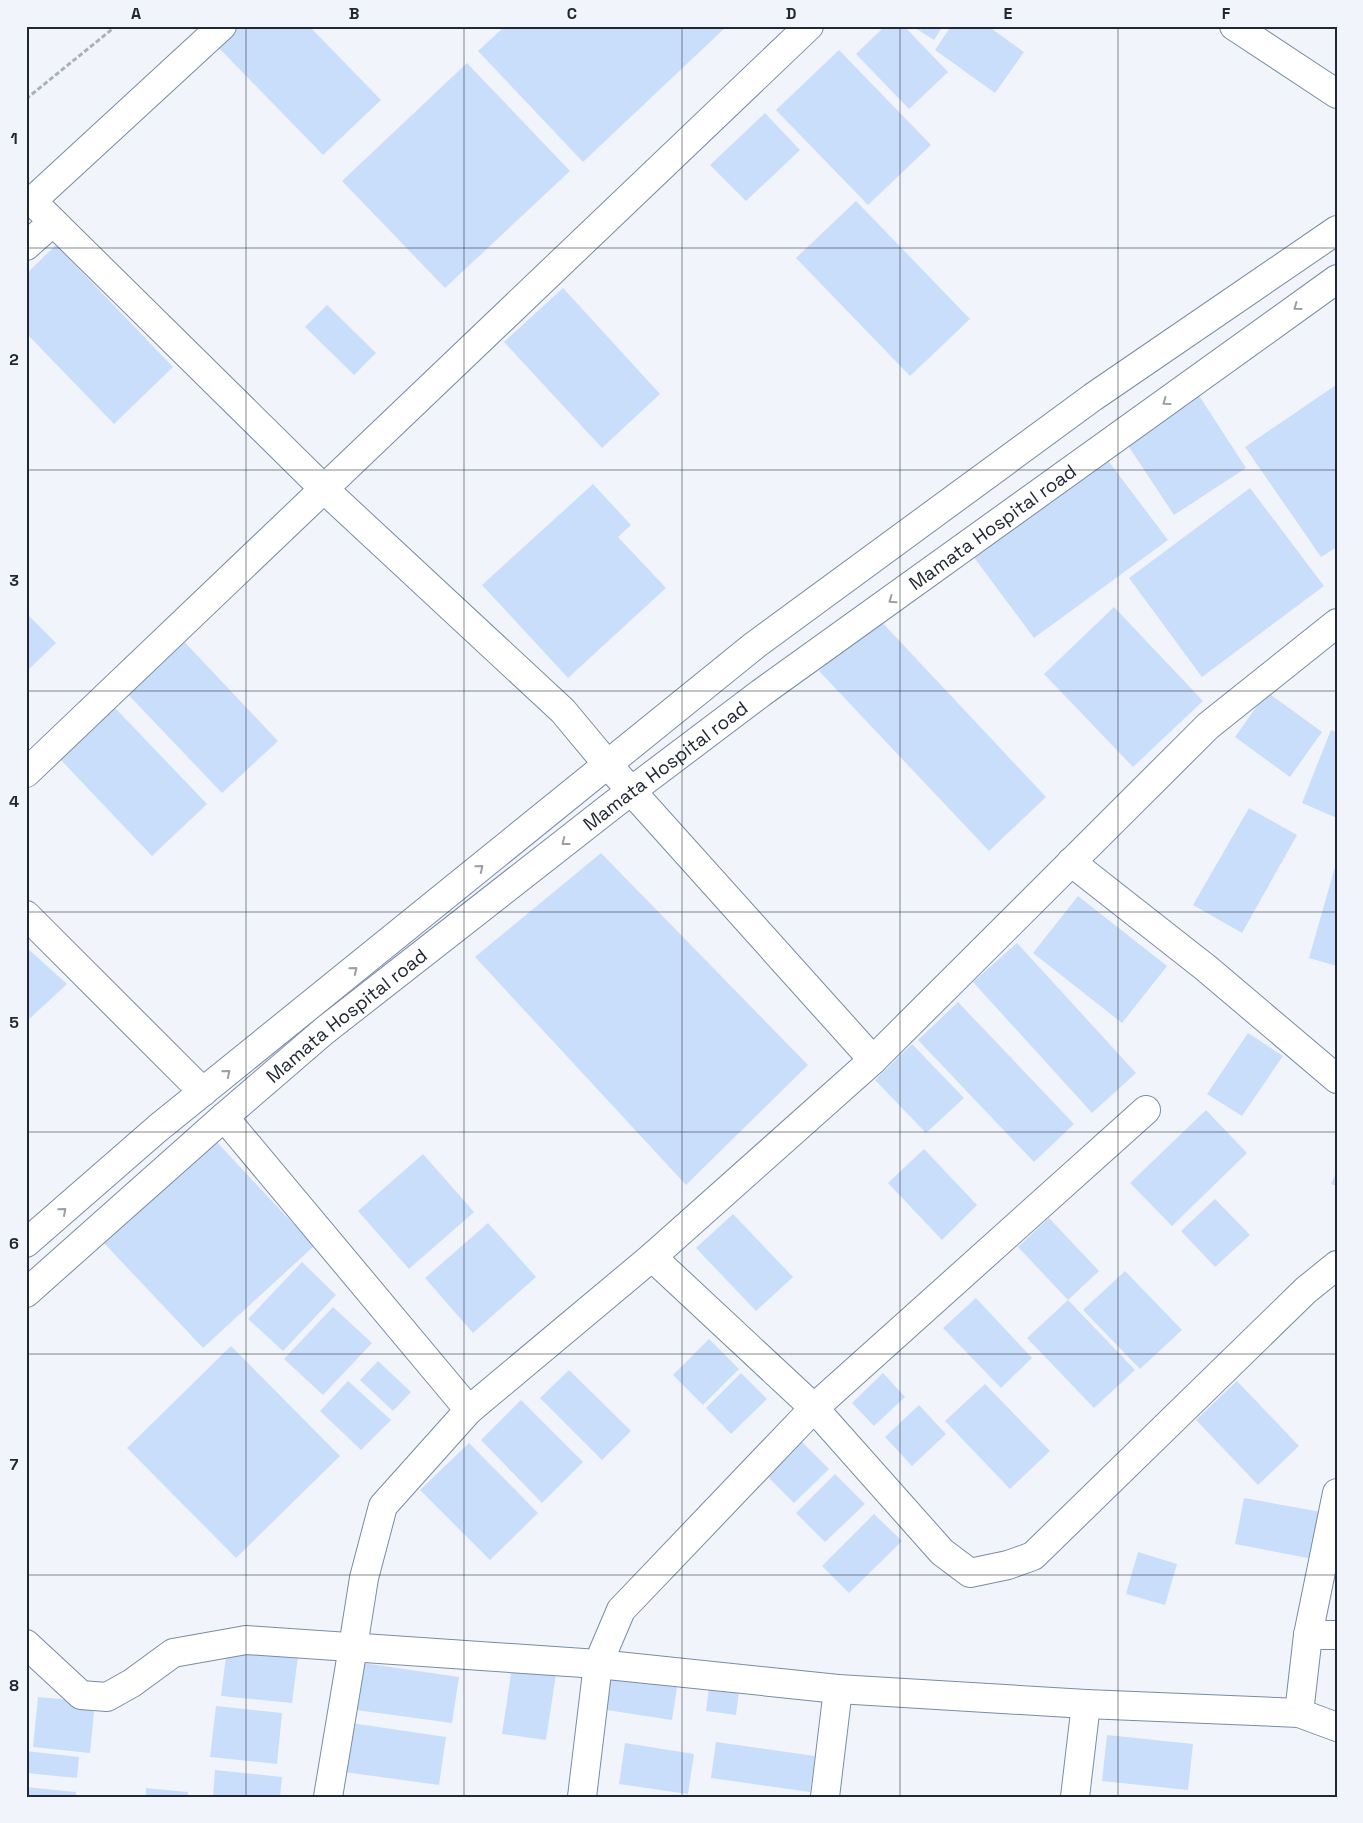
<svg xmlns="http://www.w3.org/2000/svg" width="1363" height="1823" font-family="'Space Grotesk',sans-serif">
<rect width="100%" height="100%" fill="#f1f5fb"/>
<g fill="#c9defb">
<path d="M230,26H309L381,100L323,155L213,42Z"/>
<path d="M505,26H727L583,162L478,51Z"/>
<path d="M885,26H904L948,72L909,109L856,54Z"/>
<path d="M912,26H943L934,40Z"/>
<path d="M951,26H988L1024,52L995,93L935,50Z"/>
<path d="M839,50L931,145L868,205L776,110Z"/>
<path d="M467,63L570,171L445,288L342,181Z"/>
<path d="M765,113L800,150L746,201L710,165Z"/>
<path d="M856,201L970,319L910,376L796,258Z"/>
<path d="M56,245L173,367L114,424L26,333V274Z"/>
<path d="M563,288L660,394L602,448L504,342Z"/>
<path d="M327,305L376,353L354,375L305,327Z"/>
<path d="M1336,385L1337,547L1321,557L1245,447Z"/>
<path d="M1196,391L1246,468L1174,515L1123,438Z"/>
<path d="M1103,454L1168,540L1034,638L970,552Z"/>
<path d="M593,484L631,525L618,537L666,588L568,678L482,585Z"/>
<path d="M1250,488L1324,586L1202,677L1129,578Z"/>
<path d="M1114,607L1203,701L1133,767L1044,674Z"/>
<path d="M26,613L56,643L26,672Z"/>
<path d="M877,617L1046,797L989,851L819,671Z"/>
<path d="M176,633L278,741L222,793L120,686Z"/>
<path d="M95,687L207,804L152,856L41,739Z"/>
<path d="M1267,692L1322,732L1290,777L1235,737Z"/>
<path d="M1331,730L1337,732V818L1302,803Z"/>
<path d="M1249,808L1297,835L1242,933L1193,905Z"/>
<path d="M601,853L808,1065L686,1185L475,957Z"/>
<path d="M1337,860V966L1309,958Z"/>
<path d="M1078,896L1167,966L1122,1023L1033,953Z"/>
<path d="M1017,943L1136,1073L1092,1113L973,982Z"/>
<path d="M26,947L67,984L26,1022Z"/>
<path d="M958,1002L1074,1124L1034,1162L918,1040Z"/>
<path d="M1248,1033L1283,1056L1242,1116L1207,1094Z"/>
<path d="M912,1044L964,1098L926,1133L875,1080Z"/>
<path d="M1206,1110L1247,1153L1172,1226L1130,1183Z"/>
<path d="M214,1139L314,1246L203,1348L102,1241Z"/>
<path d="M924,1149L977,1205L942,1240L888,1183Z"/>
<path d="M423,1154L474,1212L409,1269L358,1211Z"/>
<path d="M1337,1171V1186L1331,1184Z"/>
<path d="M1215,1199L1250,1235L1215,1267L1181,1231Z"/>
<path d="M733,1214L793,1277L756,1311L696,1248Z"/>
<path d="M1049,1218L1099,1271L1068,1300L1018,1247Z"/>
<path d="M488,1223L536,1277L473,1333L425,1278Z"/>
<path d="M302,1262L336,1295L283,1351L248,1319Z"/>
<path d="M1125,1271L1182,1330L1140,1369L1083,1310Z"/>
<path d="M976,1298L1032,1358L1001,1388L943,1328Z"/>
<path d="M1068,1300L1135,1370L1094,1408L1027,1338Z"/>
<path d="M333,1307L372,1343L323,1395L284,1359Z"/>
<path d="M709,1339L739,1369L703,1405L673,1375Z"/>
<path d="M231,1346L340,1456L236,1558L127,1448Z"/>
<path d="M378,1361L411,1392L393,1411L360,1380Z"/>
<path d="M569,1370L631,1431L602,1460L540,1398Z"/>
<path d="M741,1373L767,1399L731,1434L706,1408Z"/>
<path d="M883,1373L905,1397L874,1426L852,1403Z"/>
<path d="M348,1381L391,1420L361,1450L320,1411Z"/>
<path d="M1237,1381L1299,1446L1258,1485L1196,1420Z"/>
<path d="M985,1384L1050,1451L1010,1489L945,1421Z"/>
<path d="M521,1400L583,1462L542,1503L481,1440Z"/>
<path d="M919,1405L946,1434L912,1466L885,1437Z"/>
<path d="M799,1439L829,1469L794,1503L765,1474Z"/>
<path d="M469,1443L538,1513L490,1560L420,1490Z"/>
<path d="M835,1474L865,1504L825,1542L796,1513Z"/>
<path d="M1244,1498L1321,1512L1313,1559L1235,1544Z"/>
<path d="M874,1514L902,1541L849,1593L822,1566Z"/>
<path d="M1138,1552L1177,1564L1165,1605L1126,1594Z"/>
<path d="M227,1648L298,1656L292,1703L221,1696Z"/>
<path d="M363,1663L459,1677L452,1723L356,1710Z"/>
<path d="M512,1667L556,1674L546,1740L502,1734Z"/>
<path d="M605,1677L677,1687L672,1720L600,1709Z"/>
<path d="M709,1687L739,1692L736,1715L706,1711Z"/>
<path d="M38,1697L95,1702L90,1753L33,1747Z"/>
<path d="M216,1706L282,1713L277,1764L210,1757Z"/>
<path d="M351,1723L446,1737L439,1785L344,1772Z"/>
<path d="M1107,1735L1193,1744L1188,1790L1102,1781Z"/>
<path d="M716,1742L815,1756L810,1792L711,1778Z"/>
<path d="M625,1743L694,1754L688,1794L619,1784Z"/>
<path d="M26,1751L79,1757L77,1778L26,1773Z"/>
<path d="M215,1770L282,1777L280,1797H213Z"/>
<path d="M26,1787L76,1792V1797H26Z"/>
<path d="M146,1788L188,1792V1797H146Z"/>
</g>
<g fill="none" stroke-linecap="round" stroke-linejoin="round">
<defs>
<g id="street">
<path d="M222,26L32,201L324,489L563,711L608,765L873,1060"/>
<path d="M1234,26L1337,94"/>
<path d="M26,246L53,222"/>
<path d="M26,773L809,26"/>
<path d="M1071,862L1206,968L1337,1079"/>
<path d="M26,915L203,1092"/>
<path d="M224,1117L469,1410"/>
<path d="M652,1257L814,1408L942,1552L970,1573L1008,1565L1033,1556L1306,1290L1337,1265"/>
<path d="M1308,1635H1337"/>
<path d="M26,1644L81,1695L107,1697L132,1683L173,1653L246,1640L598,1664L838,1689L1086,1704L1299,1713L1308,1635L1337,1493"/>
<path d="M1299,1713L1337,1727"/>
<path d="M328,1797L353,1647L364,1578L383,1506L469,1410L652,1257L873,1060L1208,726L1337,623"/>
<path d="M582,1797L598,1664L621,1610L814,1408L1146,1110"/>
<path d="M825,1797L838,1689"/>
<path d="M1075,1797L1086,1704"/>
</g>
<g id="secondary">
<path d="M26,1243L158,1128L755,645L1093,397L1337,230"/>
<path id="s1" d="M26,1293L224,1117L324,1031L614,804L761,693L1337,279"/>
</g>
</defs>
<use href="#street" stroke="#798ba5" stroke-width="30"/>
<use href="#secondary" stroke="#798ba5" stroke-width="30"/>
<path stroke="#acb1b8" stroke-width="3" stroke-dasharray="5 2.5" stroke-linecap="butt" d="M26,99L116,26"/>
<use href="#street" stroke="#fff" stroke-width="28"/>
<use href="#secondary" stroke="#fff" stroke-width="28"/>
</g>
<defs><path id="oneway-chevron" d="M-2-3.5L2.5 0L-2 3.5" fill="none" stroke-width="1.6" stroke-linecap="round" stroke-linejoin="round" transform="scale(1.25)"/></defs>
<g stroke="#9b9ea3">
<use href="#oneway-chevron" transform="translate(1297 307) rotate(144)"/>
<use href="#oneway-chevron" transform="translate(1166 402) rotate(144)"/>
<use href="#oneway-chevron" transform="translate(892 600) rotate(145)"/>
<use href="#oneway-chevron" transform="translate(565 842) rotate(142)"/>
<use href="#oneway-chevron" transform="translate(480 868) rotate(-39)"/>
<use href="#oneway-chevron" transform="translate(354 970) rotate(-39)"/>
<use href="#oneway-chevron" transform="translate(227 1073) rotate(-39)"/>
<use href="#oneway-chevron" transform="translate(63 1211) rotate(-41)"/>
</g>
<path fill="none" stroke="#212833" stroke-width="1" stroke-opacity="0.55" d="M246,26V1797M464,26V1797M682,26V1797M900,26V1797M1118,26V1797M26,248H1337M26,470H1337M26,691H1337M26,912H1337M26,1132H1337M26,1354H1337M26,1575H1337"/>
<g text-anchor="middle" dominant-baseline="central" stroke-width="5" stroke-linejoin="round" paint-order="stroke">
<g font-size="19" fill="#212833" stroke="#f1f5fb">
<text stroke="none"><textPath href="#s1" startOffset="1234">Mamata Hospital road</textPath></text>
<text stroke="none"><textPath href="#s1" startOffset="829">Mamata Hospital road</textPath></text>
<text stroke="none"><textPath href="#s1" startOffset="424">Mamata Hospital road</textPath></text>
</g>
</g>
<rect width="1363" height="1823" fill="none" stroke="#f1f5fb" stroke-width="55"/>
<rect x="28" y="28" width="1308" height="1768" fill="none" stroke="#212833" stroke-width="2"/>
<g font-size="16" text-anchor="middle" font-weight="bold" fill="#212833">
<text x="136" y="19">A</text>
<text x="354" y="19">B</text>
<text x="572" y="19">C</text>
<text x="791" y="19">D</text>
<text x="1008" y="19">E</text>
<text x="1226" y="19">F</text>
<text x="14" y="144">1</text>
<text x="14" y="365">2</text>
<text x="14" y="586">3</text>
<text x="14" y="807">4</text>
<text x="14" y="1028">5</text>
<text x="14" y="1249">6</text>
<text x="14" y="1470">7</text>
<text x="14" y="1691">8</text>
</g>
</svg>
